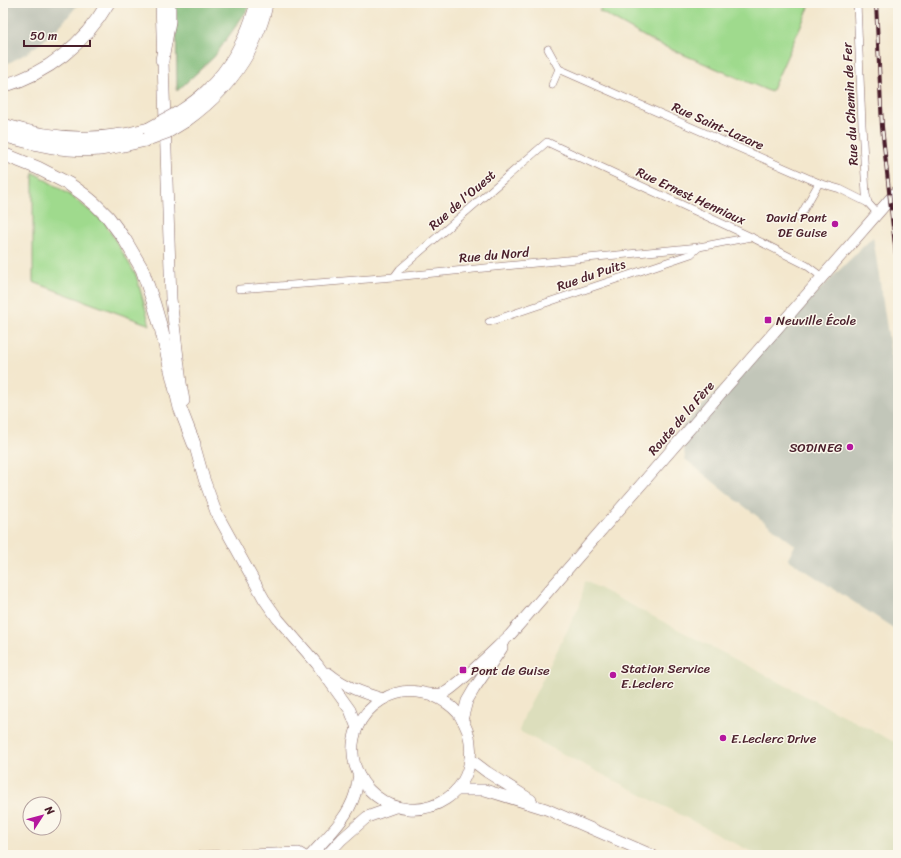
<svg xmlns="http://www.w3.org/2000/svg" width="901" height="858" font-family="Sriracha,sans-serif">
<rect width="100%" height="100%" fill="#fbf7ec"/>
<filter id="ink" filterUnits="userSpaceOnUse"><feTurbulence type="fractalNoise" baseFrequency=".025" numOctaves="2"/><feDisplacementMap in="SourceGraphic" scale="8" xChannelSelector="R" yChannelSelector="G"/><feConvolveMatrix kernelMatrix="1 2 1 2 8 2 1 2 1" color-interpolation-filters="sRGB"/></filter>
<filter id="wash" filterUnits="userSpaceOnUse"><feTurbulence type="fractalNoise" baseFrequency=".012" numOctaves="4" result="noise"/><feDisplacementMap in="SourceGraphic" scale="16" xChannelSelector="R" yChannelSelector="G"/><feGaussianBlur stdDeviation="0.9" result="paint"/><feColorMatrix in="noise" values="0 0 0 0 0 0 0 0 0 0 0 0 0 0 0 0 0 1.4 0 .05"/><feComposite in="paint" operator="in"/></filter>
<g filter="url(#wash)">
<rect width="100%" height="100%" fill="#f3e7cd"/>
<path fill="#dcdebc" d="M585,581L898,744V855H758L519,731L525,714L580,605Z"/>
<g fill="#c2c6b9">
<path d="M3,3H79L71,13L56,30L43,41L27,53L3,66Z"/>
<path d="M873,237L898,400V631L788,559L795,545L731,496L685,459L682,426Z"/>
</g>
<g fill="#9fda8d" stroke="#747c5c">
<path d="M604,3H811L771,92L654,42L599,11Z"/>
<path d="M33,172L70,195L105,223L136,275L150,325L33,282Z"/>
</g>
<path fill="#7fba78" stroke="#646c52" d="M176,3H252L214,57L177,91Z"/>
</g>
<g filter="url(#ink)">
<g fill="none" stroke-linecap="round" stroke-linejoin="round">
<defs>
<g id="street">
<path d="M857,3L862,125L866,194L868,203"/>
<path d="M548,49L559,69L552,85"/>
<path d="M559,69L819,183L840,189L868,203L878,214"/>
<path d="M799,218L819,183"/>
<path d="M394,277L400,269L547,142L751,237L806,265L822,277"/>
<path d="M239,289L394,277L699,247L751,237"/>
<path d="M489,322L691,254L699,247"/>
<path d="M200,855L299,851L306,855"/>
</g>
<g id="primary">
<path d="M161,3L171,299L181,383L184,401"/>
<path d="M192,436L204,479L216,512L264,599L278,619L317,664L350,710L357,728"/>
<path d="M328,673C345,687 363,693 383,699"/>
<path d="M434,696C443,700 451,705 458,713C478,740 474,780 446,799C398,831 336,782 357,728C367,705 393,688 418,692C427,693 435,697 444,693C449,691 454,686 459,682C476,668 493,651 510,635L898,190"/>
<path d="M462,720L467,701L474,689L502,648"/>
<path d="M470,759L487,772L531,800"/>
<path d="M456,790H485L546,809L652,855"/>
<path d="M311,855C327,837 348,818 355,794C357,788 357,782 359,776"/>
<path d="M327,855L342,839L367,817L395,807"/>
</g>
<g id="highway">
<path d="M162,60L169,21V3"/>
<path d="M3,86C48,73 84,44 108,3"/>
<path d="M180,112C189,106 199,99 207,91C231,68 248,36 257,3"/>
<path d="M185,121C213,101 233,80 250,49C257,34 264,19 266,3"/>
<path d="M3,125C41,137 82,142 122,135C131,134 140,131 149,129"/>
<path d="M3,135C34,144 67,152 100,149C115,147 130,144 145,140"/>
<path d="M3,154L38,168L69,184L83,194L95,204L108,217L125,240L142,269L154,304L161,328L180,408L194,444"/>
</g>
</defs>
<use href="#street" stroke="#856564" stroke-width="8"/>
<use href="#primary" stroke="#856564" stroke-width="12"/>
<use href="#highway" stroke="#856564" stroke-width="14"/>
<use href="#street" stroke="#fff" stroke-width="7"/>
<use href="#primary" stroke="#fff" stroke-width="11"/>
<use href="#highway" stroke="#fff" stroke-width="13"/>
<defs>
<path id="rail" d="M876,3L882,127L898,273"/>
</defs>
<use href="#rail" stroke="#4a1f2b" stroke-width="4"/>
<use href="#rail" stroke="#fbf7ec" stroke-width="2.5" stroke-dasharray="8" stroke-linecap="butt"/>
<defs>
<g id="highway-bridge">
<path d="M149,129L180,112"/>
<path d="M145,140L167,132L185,121"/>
</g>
</defs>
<use href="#highway-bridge" stroke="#856564" stroke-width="14" stroke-linecap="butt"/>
<use href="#highway-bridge" stroke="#fff" stroke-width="13"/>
</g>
</g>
<g fill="#b5179e" stroke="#fbf7ec" stroke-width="1.5">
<circle cx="835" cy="224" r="4"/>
<rect x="764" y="316" width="8" height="8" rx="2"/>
<circle cx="850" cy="447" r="4"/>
<rect x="459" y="666" width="8" height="8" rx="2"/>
<circle cx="613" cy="675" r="4"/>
<circle cx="723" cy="738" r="4"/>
</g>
<g text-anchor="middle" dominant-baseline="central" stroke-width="3" stroke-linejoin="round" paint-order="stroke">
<g font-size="13" fill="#4a1f2b" stroke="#fbf7ec">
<text transform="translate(850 104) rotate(-93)">Rue du Chemin de Fer</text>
<text transform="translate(718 126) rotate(24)">Rue Saint-Lazare</text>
<text transform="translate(691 196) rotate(25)">Rue Ernest Henniaux</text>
<text transform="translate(462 200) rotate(-41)">Rue de l'Ouest</text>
<text transform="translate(494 255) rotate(-5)">Rue du Nord</text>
<text transform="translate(591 275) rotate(-19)">Rue du Puits</text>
<text transform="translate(681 418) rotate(-49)">Route de la Fère</text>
</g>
<g font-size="13" fill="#4a1f2b" stroke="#fbf7ec" text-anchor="start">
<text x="827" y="217" text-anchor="end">David Pont<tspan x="827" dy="15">DE Guise</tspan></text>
<text x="776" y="320">Neuville École</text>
<text x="842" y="447" text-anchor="end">SODINEG</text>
<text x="621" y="668">Station Service<tspan x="621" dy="15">E.Leclerc</tspan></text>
<text x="471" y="670">Pont de Guise</text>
<text x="731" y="738">E.Leclerc Drive</text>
</g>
</g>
<rect width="901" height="858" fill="none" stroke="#fbf7ec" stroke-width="16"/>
<g transform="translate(42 816) rotate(54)"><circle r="19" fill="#fbf7ec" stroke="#b4a19f"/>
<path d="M0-3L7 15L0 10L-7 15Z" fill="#b5179e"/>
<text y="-6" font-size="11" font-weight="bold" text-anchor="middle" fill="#4a1f2b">N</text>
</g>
<path d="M24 40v6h66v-6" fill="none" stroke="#4a1f2b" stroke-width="2"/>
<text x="30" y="40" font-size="12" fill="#4a1f2b" stroke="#fbf7ec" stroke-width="3" paint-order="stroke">50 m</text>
</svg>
